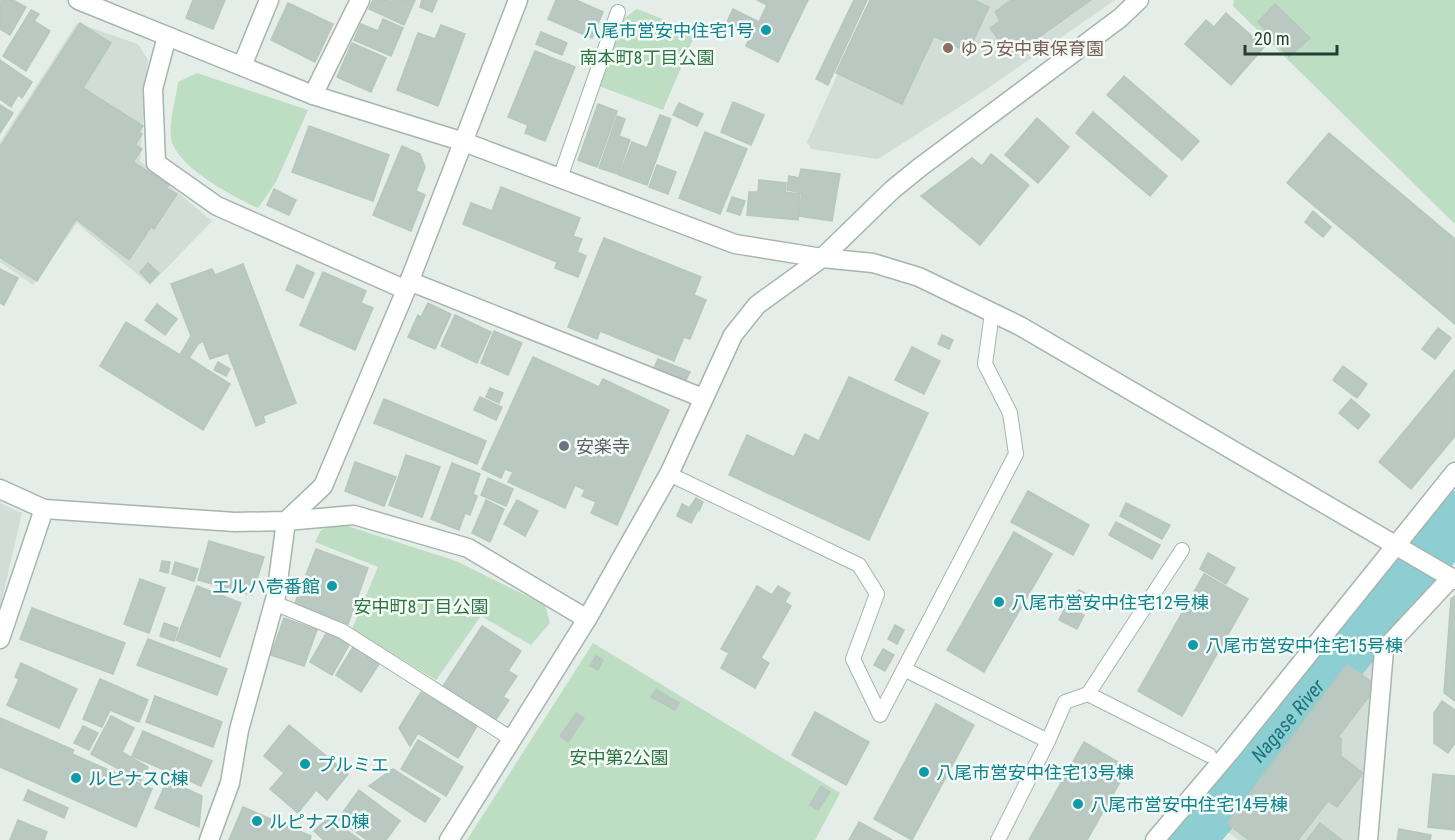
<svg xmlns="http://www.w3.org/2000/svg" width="1455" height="840" font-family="'Roboto Condensed','Noto Sans JP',sans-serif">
<rect width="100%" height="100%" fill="#e4ede8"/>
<g fill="#d2ddd7">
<path d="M871,0H1115L978,95L878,159L811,149L807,142Z"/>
<path d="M77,23L138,44L148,60L140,161L212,221L150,285L77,223L33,285L0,262V142Z"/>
<path d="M0,503L22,513L0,608Z"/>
<path d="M1369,640L1380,646L1358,840H1239L1219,825Z"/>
</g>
<g fill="#bddec2">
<path d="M1234,0H1455V224L1233,6Z"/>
<path d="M637,9L696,32L663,110L599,86L622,20Z"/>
<path d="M197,73L308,110L276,182L258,208C234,197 174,166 171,137C169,120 176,99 178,82Z"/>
<path d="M338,523L456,561L545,605L550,623L531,645L481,616L436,680L352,629L378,567L315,542L321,530Z"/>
<path d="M593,643L840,793L815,840H467Z"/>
</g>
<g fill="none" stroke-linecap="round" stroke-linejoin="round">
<path stroke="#8cced2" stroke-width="54" id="s1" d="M1187,840L1410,576L1455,518"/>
</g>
<g fill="#b9c8c1" stroke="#b6c7be" stroke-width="1.5">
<path d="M1,0H13L26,7L10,35L0,29Z"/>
<path d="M193,0H225L213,29L186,18Z"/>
<path d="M373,0L391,1L415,0L404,25L369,9Z"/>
<path d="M422,0H437L432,12L420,7Z"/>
<path d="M556,0H576L603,12L592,38L548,19Z"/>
<path d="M757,0H808L778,62L746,46L751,36L726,24L733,9L759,22L767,5Z"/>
<path d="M854,0H867L828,85L816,79Z"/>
<path d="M870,0H974L989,7L968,52L934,36L902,104L836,73Z"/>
<path d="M1011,0H1091L1011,57L990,28L1000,21L995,12Z"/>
<path d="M288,3L333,24L315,62L271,40Z"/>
<path d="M1275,4L1310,38L1289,57L1258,22Z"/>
<path d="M31,10L39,14L34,21L50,31L26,71L3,56Z"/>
<path d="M1226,13L1264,47L1231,85L1185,44L1206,20L1214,27Z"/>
<path d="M383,19L403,28L391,56L354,40L361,24L378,31Z"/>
<path d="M80,23L111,43L83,88L143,126L139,132L142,134L135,145L142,149L133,162L169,185L166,188L177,194L154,229L151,227L129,260L76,219L37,281L0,257V147Z"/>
<path d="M441,25L465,34L438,106L397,90L418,33L435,39Z"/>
<path d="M541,32L567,43L562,55L536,44Z"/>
<path d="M352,43L386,58L371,92L337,77Z"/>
<path d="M535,51L575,67L545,141L525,133L528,125L508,117Z"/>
<path d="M0,60L32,82L22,98L18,95L11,107L0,99Z"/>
<path d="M1124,76L1199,141L1182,160L1107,95Z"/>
<path d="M733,102L764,115L751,145L721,132Z"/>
<path d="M679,103L703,114L697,126L673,115Z"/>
<path d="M598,104L617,111L597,167L578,160Z"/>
<path d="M0,105L13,113L0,133Z"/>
<path d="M1093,112L1167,176L1150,196L1076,133Z"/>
<path d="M660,115L671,119L647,185L619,175L632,142L647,148Z"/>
<path d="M617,116L625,119L619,136L630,140L618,174L599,168Z"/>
<path d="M1037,118L1069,147L1038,183L1005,155Z"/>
<path d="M309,126L389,155L373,201L292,172Z"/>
<path d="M705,132L747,149L720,214L679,198Z"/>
<path d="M1329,133L1455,239V324L1287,183Z"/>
<path d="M402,146L420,154L425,167L416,191L425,195L411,231L373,215Z"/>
<path d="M991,154L1029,185L980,245L921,196L972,158L982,166Z"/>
<path d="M657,165L676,172L668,194L649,187Z"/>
<path d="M801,169L840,174L832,221L799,216L802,193L787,190L789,176L799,178Z"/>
<path d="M759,180L786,183L785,192L800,194L798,220L747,215L749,192H758Z"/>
<path d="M501,187L580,218L573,236L582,239L577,252L586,256L578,277L555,268L557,262L463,224L471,203L492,211Z"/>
<path d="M274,189L296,200L289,215L267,205Z"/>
<path d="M732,197L745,201L740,215L727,211Z"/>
<path d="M1313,211L1331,227L1323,237L1305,222Z"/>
<path d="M604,238L701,277L694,295L706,300L690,339L684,337L674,361L600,331L597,339L568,327Z"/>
<path d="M148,263L159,273L150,283L140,272Z"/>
<path d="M243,264L296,403L263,416L265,422L256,426L228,353L210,359L203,341L198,344L189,358L230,384L203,430L100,366L126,322L180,355L191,336L171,284L212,269L215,275Z"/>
<path d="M297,265L314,273L303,298L286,290Z"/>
<path d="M0,269L18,278L4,305L0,303Z"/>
<path d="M323,272L366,291L361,303L373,308L355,350L300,325Z"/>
<path d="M428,303L451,314L435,349L408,337L418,315L421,317Z"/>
<path d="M157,304L177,319L165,335L145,320Z"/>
<path d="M455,315L491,332L477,363L441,346Z"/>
<path d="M1438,328L1451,338L1435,359L1422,349Z"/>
<path d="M494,331L522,343L508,375L481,363Z"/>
<path d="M942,335L953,340L949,349L938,344Z"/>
<path d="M912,347L940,361L924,394L895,380Z"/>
<path d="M533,357L599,387L603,379L669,410L617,525L591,513L596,502L582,496L585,490L575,485L565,508L508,482L513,472L505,469L501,478L482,469Z"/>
<path d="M658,359L690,372L686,380L654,368Z"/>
<path d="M218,362L230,369L226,376L214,370Z"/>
<path d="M1343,366L1367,384L1357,398L1333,380Z"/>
<path d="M1455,370V436L1411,489L1379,462Z"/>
<path d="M849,377L928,413L869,540L729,475L747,435L794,457L805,434L819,441Z"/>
<path d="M490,388L503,393L499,403L486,397Z"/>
<path d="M480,397L502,407L496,420L474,410Z"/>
<path d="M384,399L486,441L477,464L374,423Z"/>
<path d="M1351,399L1370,415L1358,429L1339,413Z"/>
<path d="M406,455L440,467L422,517L389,505Z"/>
<path d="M355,462L396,477L384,506L345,491Z"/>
<path d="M452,463L480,474L473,494L477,496L470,515L465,513L459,530L431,519Z"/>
<path d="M488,478L513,489L506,506L481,495Z"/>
<path d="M1028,491L1089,525L1073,555L1011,522Z"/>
<path d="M696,498L703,502L699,511L690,507Z"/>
<path d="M486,500L504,509L490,542L472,533Z"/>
<path d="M517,500L538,511L525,536L504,524Z"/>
<path d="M1126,503L1170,525L1162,539L1120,516Z"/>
<path d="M682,504L697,512L691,523L677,516Z"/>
<path d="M1116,522L1160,545L1152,559L1109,535Z"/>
<path d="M1014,532L1052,554L984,672L947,650Z"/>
<path d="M209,541L264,557L252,595L198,580Z"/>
<path d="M316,549L368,568L348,624L295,603Z"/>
<path d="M1208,553L1235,568L1226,584L1200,569Z"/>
<path d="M162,561L170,562L168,573L160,571Z"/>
<path d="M175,562L198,569L194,581L172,574Z"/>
<path d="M1204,574L1248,599L1182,716L1138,691Z"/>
<path d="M140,579L165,588L149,633L124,624Z"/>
<path d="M197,586L241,603L220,657L176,640Z"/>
<path d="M757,586L772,595L778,586L790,593L785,602L791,606L761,658L769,663L755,688L721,668L729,653L721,649Z"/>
<path d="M1079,590L1090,596L1082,610L1071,603Z"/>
<path d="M1455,596V701L1444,693L1451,599Z"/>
<path d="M1066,606L1084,615L1077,629L1059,620Z"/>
<path d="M32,608L125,643L113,674L20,639Z"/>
<path d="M284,618L317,630L304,666L271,655Z"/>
<path d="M164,623L178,628L174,641L160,636Z"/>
<path d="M895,625L904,630L897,644L888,639Z"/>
<path d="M482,626L521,651L508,671L517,676L503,697L509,700L495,721L443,686Z"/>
<path d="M327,632L349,645L332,675L310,662Z"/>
<path d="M148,639L227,669L217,695L137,665Z"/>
<path d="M353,647L379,664L361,692L336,675Z"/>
<path d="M883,649L894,655L885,671L874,665Z"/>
<path d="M596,656L603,660L598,670L590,666Z"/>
<path d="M21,663L77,689L59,728L7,705L19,679L15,677Z"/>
<path d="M1347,664L1377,686L1338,737L1341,739V756L1363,773L1337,807L1328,801L1298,840H1249L1227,823Z"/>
<path d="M100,679L148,700L139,722L110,710L102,727L83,719Z"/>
<path d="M656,689L679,703L675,710L651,697Z"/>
<path d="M421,692L477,726L458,758L418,733L410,746L399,728Z"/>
<path d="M155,696L222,722L213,747L146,722Z"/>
<path d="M1442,701L1455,710V743L1448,753L1434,743V713Z"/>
<path d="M936,704L974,725L912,840L874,819Z"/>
<path d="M815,712L869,742L846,785L792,755Z"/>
<path d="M576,713L584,718L568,742L560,736Z"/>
<path d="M111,716L134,728L122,752L148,767L141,781L91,754Z"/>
<path d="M0,718L74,750L72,754L152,789L136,827L0,767Z"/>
<path d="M289,725L348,774L327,800L316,790L298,813L270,789L284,773L264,756Z"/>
<path d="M83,726L98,733L89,750L74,743Z"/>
<path d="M143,731L212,761L201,786L132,756Z"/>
<path d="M418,740L463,767L446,796L401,769Z"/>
<path d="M1084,742L1128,768L1087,840H1029Z"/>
<path d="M393,769L440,799L425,822L369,786Z"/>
<path d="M1433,774L1455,776V830L1428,827Z"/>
<path d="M167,780L202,796L199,827L155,808Z"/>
<path d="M821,786L830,792L818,810L810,805Z"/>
<path d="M28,790L68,808L64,818L24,800Z"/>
<path d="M359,790L400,821L386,840H367L338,819Z"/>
<path d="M243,807L311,836L310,840H229Z"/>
<path d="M329,817L360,840H324L314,831Z"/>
<path d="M18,820L47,832L44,840H10Z"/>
<path d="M859,822L892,840H849Z"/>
<path d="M1320,823L1342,840H1307Z"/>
<path d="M1399,829L1431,835L1430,840H1397Z"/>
</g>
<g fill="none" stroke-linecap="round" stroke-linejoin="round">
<defs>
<g id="lane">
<path d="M560,178L618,12"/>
<path d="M669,474L859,565L877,594L853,659L880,715L1016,454L1010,413L985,364L992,313"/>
<path d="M274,603L342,631L512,739"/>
<path d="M904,669L1048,741L1065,702L1088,694L1209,755"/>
<path d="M1088,694L1182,550"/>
<path d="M998,840L1048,741"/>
</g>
<g id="street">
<path d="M78,0L313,95L464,142L735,244L822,258L873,263L919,277L1020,326L1455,580"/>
<path d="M167,36L153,89L156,163L217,206L406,290"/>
<path d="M242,66L269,0"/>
<path d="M313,95L360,0"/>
<path d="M409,281L703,398"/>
<path d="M0,489L44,509L235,522L286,521L323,486L406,290L518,0"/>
<path d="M0,639L44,509"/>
<path d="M209,840L230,783L239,730L276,596L286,521L354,515L468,548L587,619"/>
<path d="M449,840L587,619L669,474L733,335L757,305L822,258L892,190L919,168L1120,18L1139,0"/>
<path d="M1155,840L1228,754L1455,472"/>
<path d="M1368,840L1384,650L1451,578"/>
</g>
</defs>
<use href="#lane" stroke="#a6b5ae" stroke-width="16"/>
<use href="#street" stroke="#a6b5ae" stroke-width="21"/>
<use href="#lane" stroke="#fff" stroke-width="14"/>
<use href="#street" stroke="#fff" stroke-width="18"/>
</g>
<g fill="#0f9aa8" stroke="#f4faf6" stroke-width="2">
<circle cx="766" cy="30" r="6"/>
<circle cx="332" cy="586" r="6"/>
<circle cx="999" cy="602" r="6"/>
<circle cx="1193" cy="645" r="6"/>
<circle cx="305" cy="764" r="6"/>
<circle cx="924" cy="772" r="6"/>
<circle cx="76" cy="778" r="6"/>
<circle cx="1078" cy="804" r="6"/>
<circle cx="257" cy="821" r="6"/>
</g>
<circle fill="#8d6e63" stroke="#f4faf6" stroke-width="2" cx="948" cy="48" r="6"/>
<circle fill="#6b7280" stroke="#f4faf6" stroke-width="2" cx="564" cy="446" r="6"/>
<g text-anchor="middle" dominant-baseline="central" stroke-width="5" stroke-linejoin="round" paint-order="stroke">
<g font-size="18" fill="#0d838f" stroke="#f4faf6" text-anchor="start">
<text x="754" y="30" text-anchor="end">八尾市営安中住宅1号</text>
<text x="320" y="586" text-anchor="end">エルハ壱番館</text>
<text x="1011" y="602">八尾市営安中住宅12号棟</text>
<text x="1205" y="645">八尾市営安中住宅15号棟</text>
<text x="317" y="764">プルミエ</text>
<text x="936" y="772">八尾市営安中住宅13号棟</text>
<text x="88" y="778">ルピナスC棟</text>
<text x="1090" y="804">八尾市営安中住宅14号棟</text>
<text x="269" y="821">ルピナスD棟</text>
</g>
<g font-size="18" fill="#785e54" stroke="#f4faf6" text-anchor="start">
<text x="960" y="48">ゆう安中東保育園</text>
</g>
<g font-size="18" fill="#2d7642" stroke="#f4faf6">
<text x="647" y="57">南本町8丁目公園</text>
<text x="421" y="606">安中町8丁目公園</text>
<text x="619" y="757">安中第2公園</text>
</g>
<g font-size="18" fill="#5b616d" stroke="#f4faf6" text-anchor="start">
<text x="576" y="446">安楽寺</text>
</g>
<g font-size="20" font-style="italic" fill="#1d757b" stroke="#f4faf6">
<text stroke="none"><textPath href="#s1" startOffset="156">Nagase River</textPath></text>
</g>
</g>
<path d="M1245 45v9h92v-9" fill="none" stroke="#233f34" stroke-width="3"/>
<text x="1254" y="45" font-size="18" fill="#233f34" stroke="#f4faf6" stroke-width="4.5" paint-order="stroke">20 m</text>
</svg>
